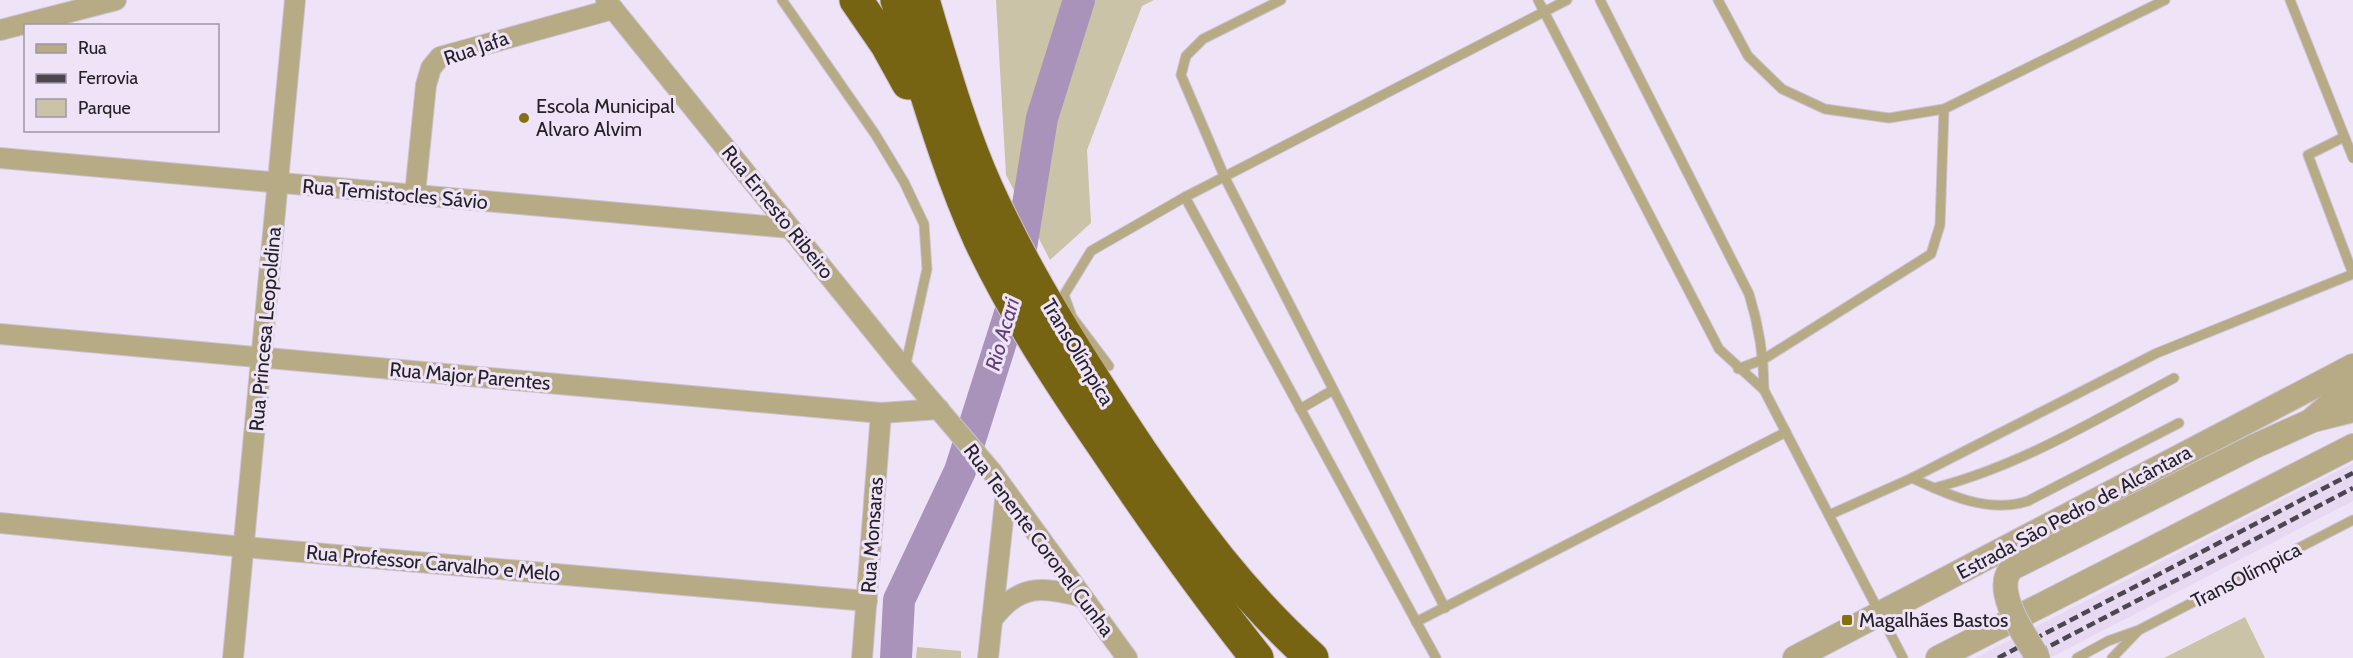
<svg xmlns="http://www.w3.org/2000/svg" width="2353" height="658" font-family="Cabin,sans-serif">
<rect width="100%" height="100%" fill="#efe4f7"/>
<path fill="#e8d9f3" d="M2353,463V501L2050,658H1975Z"/>
<g fill="#cac3a7">
<path d="M996,0H1154L1142,6L1087,150L1091,223L1050,260L1006,175Z"/>
<path d="M2245,617L2265,658H2164Z"/>
<path d="M917,647L961,651V658H916Z"/>
</g>
<g fill="none" stroke-linecap="round" stroke-linejoin="round">
<path stroke="#aa93ba" stroke-width="32" d="M896,658L899,600L960,471L1011,310L1042,118L1079,0"/>
<defs>
<g id="service">
<path d="M782,0L875,134L904,182L924,224L927,269L905,368"/>
<path d="M1281,0L1203,39L1186,56L1181,75L1225,178L1445,608"/>
<path d="M1538,0L1719,349L1764,390L1903,658"/>
<path d="M1600,0L1749,294C1759,326 1764,355 1764,390"/>
<path d="M1718,0L1748,56L1782,89L1825,109L1889,118L1944,109L2165,0"/>
<path d="M2290,0L2353,158"/>
<path d="M1185,197L1436,658"/>
<path d="M1109,366L1072,317L1064,295L1091,251L1185,197L1567,0"/>
<path d="M1738,369L1764,359L1931,254L1940,225L1944,109"/>
<path d="M1300,409L1333,390"/>
<path d="M1912,478C1948,495 1989,514 2028,501L2179,423"/>
<path d="M1934,488C2020,466 2095,420 2174,378"/>
<path d="M1829,515L1912,478L2157,353L2353,274L2308,155L2344,137"/>
<path d="M1416,622L1786,432"/>
<path d="M2077,658L2108,641L2139,630L2353,520"/>
<path d="M2112,658L2137,632"/>
</g>
<g id="minor">
<path d="M606,0L905,370L992,472L1127,658"/>
<path d="M0,30L116,0"/>
<path d="M0,158L790,228"/>
<path d="M415,194L426,85L431,68L440,57L613,9"/>
<path d="M0,334L881,413L939,409"/>
<path d="M0,523L244,547L867,601"/>
<path d="M992,620C1018,584 1042,586 1082,597"/>
<path d="M233,658L295,0"/>
<path d="M862,658L881,413"/>
<path d="M988,658L1006,492"/>
</g>
<g id="tertiary">
<path d="M2314,418L2353,385"/>
<path d="M2253,447L2313,420L2353,410"/>
<path d="M1795,658L2353,366"/>
<path d="M1938,658L2353,446"/>
</g>
<g id="motorway">
<path d="M856,0L887,45L908,83"/>
<path d="M897,0C923,80 945,163 980,240C1014,312 1058,379 1103,445C1152,518 1202,589 1257,658"/>
<path d="M923,0C942,64 960,129 987,189C1029,282 1085,368 1141,452C1194,529 1242,595 1312,658"/>
</g>
</defs>
<use href="#service" stroke="#cbc1d2" stroke-width="11"/>
<use href="#minor" stroke="#cbc1d2" stroke-width="22"/>
<use href="#tertiary" stroke="#cbc1d2" stroke-width="26"/>
<use href="#motorway" stroke="#cbc1d2" stroke-width="35"/>
<use href="#service" stroke="#b6ab84" stroke-width="9"/>
<use href="#minor" stroke="#b6ab84" stroke-width="20"/>
<use href="#tertiary" stroke="#b6ab84" stroke-width="24"/>
<use href="#motorway" stroke="#776412" stroke-width="33"/>
<g stroke="#4c4650" stroke-width="4.5" stroke-dasharray="9 4.5" stroke-linecap="butt">
<path d="M1998,658L2353,473"/>
<path d="M2027,658L2353,488"/>
</g>
<defs>
<path id="tertiary-bridge" d="M2038,658C2026,637 1991,589 2012,568L2253,447"/>
</defs>
<use href="#tertiary-bridge" stroke="#cbc1d2" stroke-width="26" stroke-linecap="butt"/>
<use href="#tertiary-bridge" stroke="#b6ab84" stroke-width="24"/>
</g>
<g fill="#856f0f" stroke="#efe4f7" stroke-width="2">
<circle cx="524" cy="118" r="6"/>
<rect x="1841" y="614" width="12" height="12" rx="3"/>
</g>
<g text-anchor="middle" dominant-baseline="central" stroke-width="6" stroke-linejoin="round" paint-order="stroke">
<g font-size="20" fill="#252128" stroke="#efe4f7">
<text transform="translate(476 48) rotate(-19)">Rua Jafa</text>
<text transform="translate(395 194) rotate(5)">Rua Temistocles Sávio</text>
<text transform="translate(778 212) rotate(51)">Rua Ernesto Ribeiro</text>
<text transform="translate(265 329) rotate(-85)">Rua Princesa Leopoldina</text>
<text transform="translate(1078 352) rotate(59)">TransOlímpica</text>
<text transform="translate(470 376) rotate(5)">Rua Major Parentes</text>
<text transform="translate(2074 512) rotate(-28)">Estrada São Pedro de Alcântara</text>
<text transform="translate(872 535) rotate(-86)">Rua Monsaras</text>
<text transform="translate(1039 540) rotate(53)">Rua Tenente Coronel Cunha</text>
<text transform="translate(433 563) rotate(5)">Rua Professor Carvalho e Melo</text>
<text transform="translate(2246 575) rotate(-27)">TransOlímpica</text>
</g>
<g font-size="20" fill="#252128" stroke="#efe4f7" text-anchor="start">
<text x="536" y="106">Escola Municipal<tspan x="536" dy="23">Alvaro Alvim</tspan></text>
<text x="1859" y="620">Magalhães Bastos</text>
</g>
<g font-size="21" font-style="italic" fill="#614176" stroke="#efe4f7">
<text transform="translate(1002 334) rotate(-74)">Rio Acari</text>
</g>
</g>
<rect x="24" y="24" width="195" height="108" fill="#efe4f7" stroke="#9e96a4" stroke-width="1.5"/>
<rect x="36" y="44" width="30" height="9" fill="#b6ab84" stroke="#9e96a4" stroke-width="1.5"/>
<text x="78" y="54" font-size="18" fill="#252128">Rua</text>
<rect x="36" y="74" width="30" height="9" fill="#4c4650" stroke="#9e96a4" stroke-width="1.5"/>
<text x="78" y="84" font-size="18" fill="#252128">Ferrovia</text>
<rect x="36" y="99" width="30" height="18" fill="#cac3a7" stroke="#9e96a4" stroke-width="1.5"/>
<text x="78" y="114" font-size="18" fill="#252128">Parque</text>
</svg>
